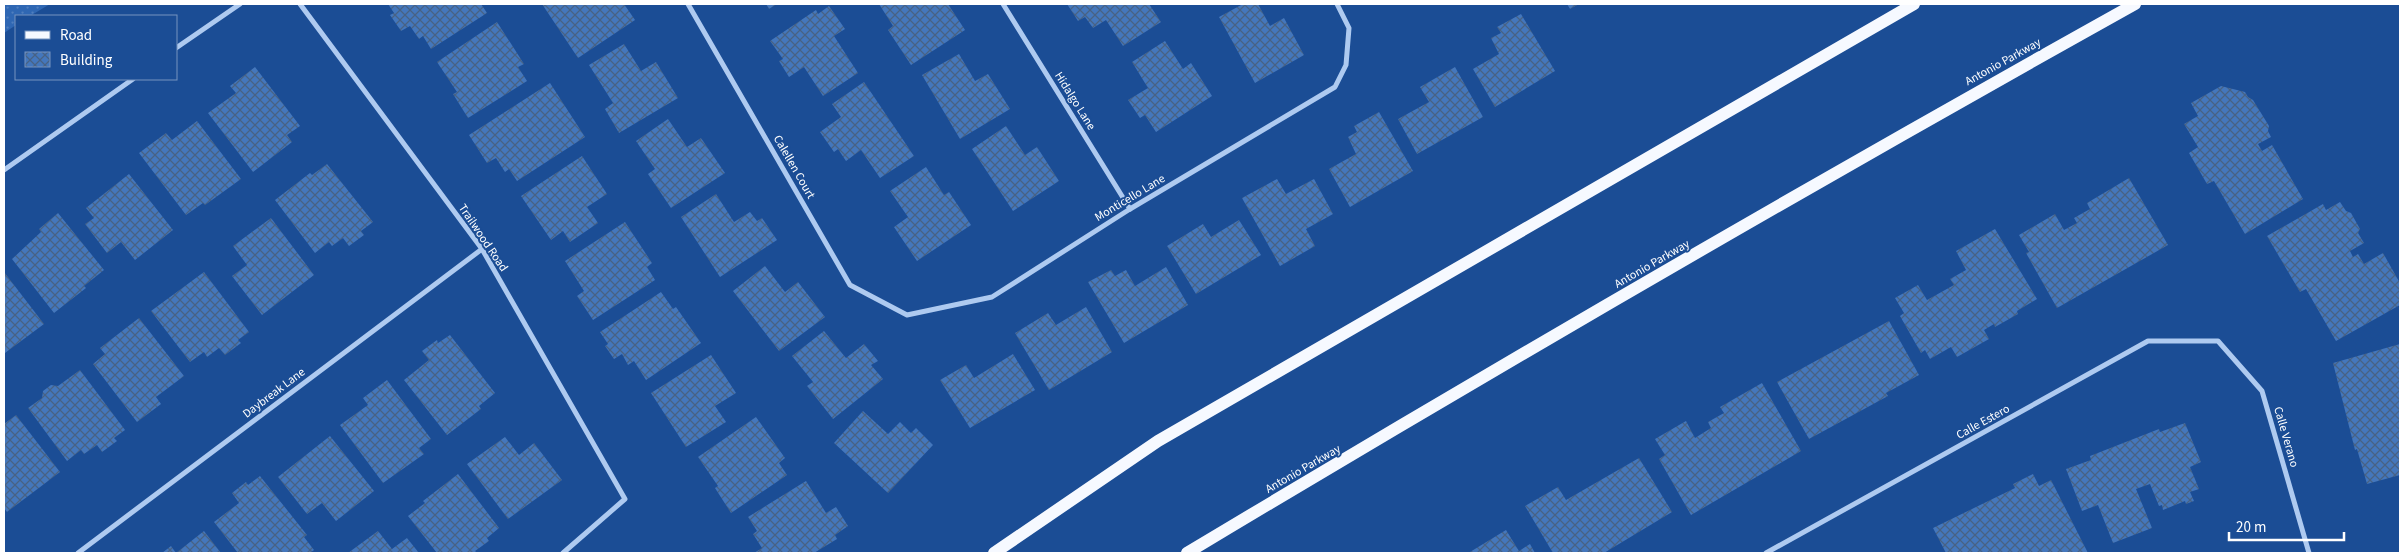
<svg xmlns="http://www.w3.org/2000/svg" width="2404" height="557" font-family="'Source Sans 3',sans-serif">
<defs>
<pattern id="grass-dots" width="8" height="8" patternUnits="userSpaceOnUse" patternTransform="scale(1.25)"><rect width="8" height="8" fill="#2f67b3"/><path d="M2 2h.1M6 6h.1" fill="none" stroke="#4e7ebe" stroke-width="1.8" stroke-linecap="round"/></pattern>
<pattern id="building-cross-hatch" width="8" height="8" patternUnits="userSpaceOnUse" patternTransform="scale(1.25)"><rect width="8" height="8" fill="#4477bc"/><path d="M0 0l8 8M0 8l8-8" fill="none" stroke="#486284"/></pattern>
</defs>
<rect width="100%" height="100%" fill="#1b4d95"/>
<path fill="url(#grass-dots)" d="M4,4H50L30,16H16V25L4,33Z"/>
<g fill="url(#building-cross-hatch)">
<path d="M388,4H481L487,13L431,49L423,36L419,39L410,26L401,31L390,15L394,13Z"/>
<path d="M542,4H624L635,20L578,58Z"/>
<path d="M766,4H777L769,9Z"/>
<path d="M879,4H948L965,30L911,65L888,30L893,26Z"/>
<path d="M1067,4H1149L1161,22L1123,46L1106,20L1093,28L1085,17L1078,21Z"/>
<path d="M1243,4H1258L1270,26L1284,18L1304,55L1255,83L1219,17Z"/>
<path d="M1567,4H1579L1570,9Z"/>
<path d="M829,6L845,29L834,36L858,73L823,96L804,67L789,77L779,61L783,59L770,41L816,10L818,14Z"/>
<path d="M1521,14L1555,71L1495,107L1473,69L1499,54L1491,38L1501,33L1497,27Z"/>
<path d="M497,22L524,64L518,67L527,81L468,118L453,94L457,92L437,62Z"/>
<path d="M1165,41L1183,69L1191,63L1212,96L1156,132L1145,115L1140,118L1128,100L1148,88L1132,62Z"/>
<path d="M624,44L641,71L656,62L678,98L619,133L605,109L613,103L589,65Z"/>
<path d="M959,54L975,81L988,74L1010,109L960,139L922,75Z"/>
<path d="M255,67L300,126L287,135L292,142L253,172L208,113L236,93L230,86Z"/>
<path d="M1455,67L1483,117L1417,154L1398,119L1429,102L1420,87Z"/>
<path d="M864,82L914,156L880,178L861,150L846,161L838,149L834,152L820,132L841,117L832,104Z"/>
<path d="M550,83L585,137L517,181L509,169L505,172L496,158L487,163L469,135Z"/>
<path d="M2221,86L2245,92L2248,97L2253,100L2269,126L2268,131L2271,137L2258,144L2262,151L2272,145L2303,199L2245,234L2214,181L2207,184L2189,153L2198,147L2184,124L2198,116L2191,103Z"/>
<path d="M1379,112L1413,171L1350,207L1329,169L1356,154L1348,137L1357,132L1354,126Z"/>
<path d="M668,119L687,147L701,138L725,173L671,208L648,174L655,169L636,141Z"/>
<path d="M197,121L241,179L205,205L203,203L186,215L139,153L166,133L172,140Z"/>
<path d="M1006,126L1025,155L1037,147L1059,181L1013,211L972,149Z"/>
<path d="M582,156L607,194L587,207L598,223L570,242L563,231L551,240L521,196Z"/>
<path d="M327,164L373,222L361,231L364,235L349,246L343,238L332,246L329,242L315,253L275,200L310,173L312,175Z"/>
<path d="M926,167L944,195L949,192L971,225L917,261L894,227L908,217L890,191Z"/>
<path d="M129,174L173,230L135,260L121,242L107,253L85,224L94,218L86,208Z"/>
<path d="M2129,178L2168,245L2057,308L2026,253L2029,252L2019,235L2055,214L2064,230L2077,223L2074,218L2090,209L2087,203Z"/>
<path d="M1277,179L1286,194L1314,179L1333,214L1306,229L1315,246L1280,266L1242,198Z"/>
<path d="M716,194L734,222L750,212L757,221L762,218L777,240L720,277L681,217Z"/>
<path d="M2340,202L2346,211L2351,213L2360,229L2358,233L2364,243L2350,251L2353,257L2358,254L2364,264L2383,253L2400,283V305L2336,341L2306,289L2300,292L2267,236L2323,204L2326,210Z"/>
<path d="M58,213L104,270L84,286L86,288L54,313L12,259L41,232L39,229Z"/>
<path d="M271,218L314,275L262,315L232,276L247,265L233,246Z"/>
<path d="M1239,220L1261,255L1196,294L1167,246L1203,224L1211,237Z"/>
<path d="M625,222L652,263L647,267L655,280L593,320L577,296L584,291L565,261Z"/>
<path d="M1995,229L2037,299L2017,311L2018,314L1995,327L1994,324L1984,330L1989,339L1957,357L1951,347L1930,359L1925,350L1921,353L1900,316L1904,313L1895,298L1918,285L1927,300L1954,285L1950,279L1966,270L1956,251Z"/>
<path d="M765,266L785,292L798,282L825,317L779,351L733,291Z"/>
<path d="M1166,267L1188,305L1124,343L1088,282L1111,270L1115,276L1126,270L1135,286Z"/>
<path d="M4,272L44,324L5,353L4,352Z"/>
<path d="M204,272L249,332L238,340L241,343L225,355L219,348L207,357L204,352L190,362L151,311Z"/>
<path d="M661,292L673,309L676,307L701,343L646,380L634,361L628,365L622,354L614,359L605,346L608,344L600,332Z"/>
<path d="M1086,307L1112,352L1049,390L1015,333L1048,313L1056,325Z"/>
<path d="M139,318L184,376L156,397L161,404L137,422L93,364L105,354L100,348Z"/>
<path d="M1889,321L1919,375L1886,393L1888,396L1809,439L1777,382Z"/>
<path d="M824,331L846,358L864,344L878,361L871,365L883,379L833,419L807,386L813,382L792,356Z"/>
<path d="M450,335L495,393L479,406L481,409L447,435L404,380L429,360L422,351L437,340L438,343Z"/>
<path d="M2400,344V475L2367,484L2357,449L2355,450L2333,363Z"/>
<path d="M1013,354L1035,390L970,428L940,380L966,365L974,378Z"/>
<path d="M711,355L736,393L715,406L726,422L686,447L651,393Z"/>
<path d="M80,370L125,430L114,438L117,441L102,452L97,445L84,454L81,450L67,461L28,408L42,398L43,391L51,385L58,386Z"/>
<path d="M387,380L431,439L419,448L424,454L383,483L340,425L368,405L363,398Z"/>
<path d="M1762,383L1801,451L1691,515L1659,459L1665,455L1655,439L1686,421L1695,438L1711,428L1708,422L1724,413L1720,407Z"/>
<path d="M863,411L888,434L900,422L911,433L916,428L933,445L888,493L834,443Z"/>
<path d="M16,415L60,472L7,512L4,508V424Z"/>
<path d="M756,417L785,458L779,463L787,475L731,513L715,488L718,486L698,457Z"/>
<path d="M2185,423L2201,462L2190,467L2199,489L2190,492L2194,501L2186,504L2185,501L2163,510L2162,505L2159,506L2150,484L2136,489L2152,528L2113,543L2098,505L2082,511L2066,469L2091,460L2090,456L2159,429L2160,432Z"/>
<path d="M330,436L374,491L336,521L322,503L307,514L278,477Z"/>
<path d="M505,437L519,455L534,443L562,480L508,519L467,464Z"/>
<path d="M1639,458L1672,512L1604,553H1553L1525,506L1558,487L1566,500Z"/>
<path d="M458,474L499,528L487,538L489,541L475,551L477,553H437L408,516L425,503L423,501Z"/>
<path d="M2033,474L2039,486L2051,480L2088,553H1946L1933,528L2015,488L2013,484Z"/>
<path d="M260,476L307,535L304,537L314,550L310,553H238L214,522L239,503L232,493L246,482L248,485Z"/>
<path d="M806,481L826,513L836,507L848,526L835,535L837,539L814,553H754L762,548L753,534L757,531L748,517Z"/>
<path d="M1506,530L1519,551L1530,544L1535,553H1471L1470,552Z"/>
<path d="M204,531L221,553H162L171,546L176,553Z"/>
<path d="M378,531L392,549L407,538L419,553H348Z"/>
</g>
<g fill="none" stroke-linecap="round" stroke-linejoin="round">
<g stroke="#aecaf0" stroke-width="5">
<path d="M300,4L482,249L625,499L563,553"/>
<path d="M688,4L850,285L907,315L992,297L1130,209L1335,87L1346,65L1349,28L1337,4"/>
<path d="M1003,4L1130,209"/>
<path d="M176,48L240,4"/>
<path d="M4,170L133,79"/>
<path d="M78,553L482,249"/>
<path d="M1766,553L2148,341H2218L2262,391L2309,553"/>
</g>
<g stroke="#f6f9ff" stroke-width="12">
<path d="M994,553L1158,441L1914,4"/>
<path d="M1187,553C1500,365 1816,182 2135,4"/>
</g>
</g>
<g text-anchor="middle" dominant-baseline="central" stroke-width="4" stroke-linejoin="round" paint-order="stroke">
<g font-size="12" fill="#fff" stroke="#1b4d95">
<text transform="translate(2003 62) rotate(-29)">Antonio Parkway</text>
<text transform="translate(1075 101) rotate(58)">Hidalgo Lane</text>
<text transform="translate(794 167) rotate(60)">Calellen Court</text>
<text transform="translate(1130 198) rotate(-31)">Monticello Lane</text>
<text transform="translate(483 238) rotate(56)">Trailwood Road</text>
<text transform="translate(1652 264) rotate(-30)">Antonio Parkway</text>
<text transform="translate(274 393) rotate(-37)">Daybreak Lane</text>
<text transform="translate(1983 422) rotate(-29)">Calle Estero</text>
<text transform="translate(2286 437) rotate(74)">Calle Verano</text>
<text transform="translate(1303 469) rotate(-30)">Antonio Parkway</text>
</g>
</g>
<rect width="2404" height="557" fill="none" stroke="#ffffff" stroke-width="10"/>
<rect x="15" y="15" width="162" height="65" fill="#1b4d95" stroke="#7694bf"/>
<rect x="25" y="31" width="25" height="8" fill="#f6f9ff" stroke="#7694bf"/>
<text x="60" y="40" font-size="15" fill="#ffffff">Road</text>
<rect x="25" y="52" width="25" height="15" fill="url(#building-cross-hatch)" stroke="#7694bf"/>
<text x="60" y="65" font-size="15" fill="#ffffff">Building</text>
<path d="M2229 532v8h115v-8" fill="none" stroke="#ffffff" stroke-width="2.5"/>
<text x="2236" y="532" font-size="15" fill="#ffffff" stroke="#1b4d95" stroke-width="4" paint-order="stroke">20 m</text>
</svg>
